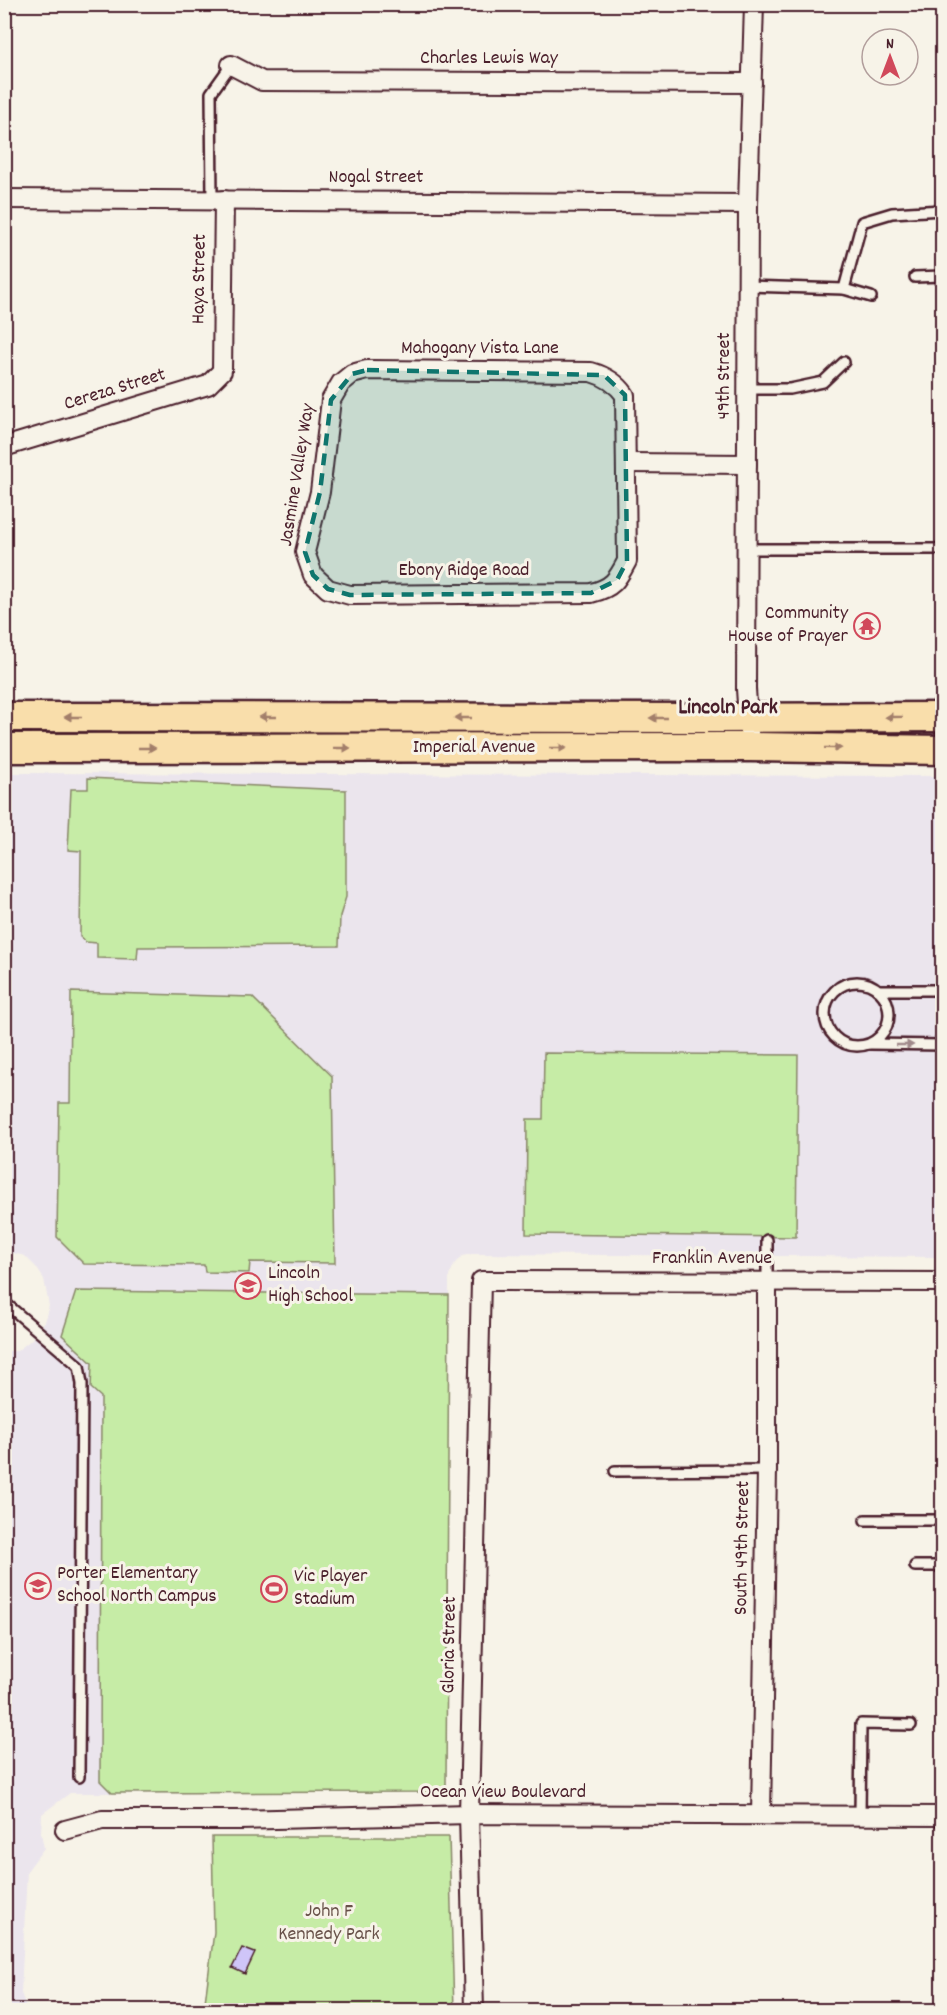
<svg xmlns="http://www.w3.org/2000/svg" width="947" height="2015" font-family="Dekko,sans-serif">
<rect width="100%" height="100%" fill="#f7f3e8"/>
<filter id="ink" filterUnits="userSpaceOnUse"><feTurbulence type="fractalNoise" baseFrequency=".0167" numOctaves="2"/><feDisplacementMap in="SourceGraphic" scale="12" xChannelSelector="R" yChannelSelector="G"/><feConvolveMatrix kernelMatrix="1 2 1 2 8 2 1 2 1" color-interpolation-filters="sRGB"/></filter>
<g filter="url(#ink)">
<path fill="#ebe5ed" d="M5,773L942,776V1257L472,1254L462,1256L455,1263L449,1276L446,1785L438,1792L70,1793L42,1814L41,1833L44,1848L27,1871L21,1993L27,2010H4V1351H17L31,1340L44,1322L49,1306L44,1279L36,1267L25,1256L5,1251Z"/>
<g fill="#c6eca6" stroke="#888668" stroke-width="1.5">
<path d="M88,778L346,790V897L340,916L339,946L138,947L137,959L97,958V943L86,942L80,937L81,851L68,850L71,789H88Z"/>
<path d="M71,992L252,997L332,1076L335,1263L250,1262L249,1273L205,1272L204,1265L84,1264L57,1237L59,1103H70Z"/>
<path d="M544,1053L798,1055L796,1237L526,1234L527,1119H543Z"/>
<path d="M76,1291L449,1295L446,1785L438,1792L112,1793L100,1781L101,1397L91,1388L92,1363L62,1335Z"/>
<path d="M212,1837H449L454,2010H204L214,1932Z"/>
</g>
<path fill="#cfc5f8" stroke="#4a1f2b" stroke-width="1.5" d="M242,1948L255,1953L245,1974L232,1968Z"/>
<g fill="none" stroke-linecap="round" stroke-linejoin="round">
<defs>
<g id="lane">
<path d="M212,200L211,93L231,65"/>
<path d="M915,277L942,276"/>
<path d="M748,286L844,289L871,297"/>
<path d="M844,289L862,222L892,213L942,210"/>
<path d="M747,389H790L823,382L844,362"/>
<path d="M747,549H942"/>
<circle cx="857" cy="1014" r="32"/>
<path d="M878,990H942"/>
<path d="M870,1044L942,1045"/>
<path d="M767,1240V1281"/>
<path d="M4,1302L79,1366L82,1384L79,1777"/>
<path d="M615,1471L767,1470"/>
<path d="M865,1520H942"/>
<path d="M915,1566H942"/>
<path d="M860,1816L861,1724L911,1725"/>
</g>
<g id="street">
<path d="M231,65L262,81L752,83"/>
<path d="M4,199L748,204"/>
<path d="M367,370L591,372C605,376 616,382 625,395L627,561C617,580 613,588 591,593L350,595L328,589L313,575L305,552L320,492L331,400L341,383L352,374Z"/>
<path d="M4,447L208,385L222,371L224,200"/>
<path d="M627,463L747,464"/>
<path d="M750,747L746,689L748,204L754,4"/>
<path d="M761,1815L767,1470V1281"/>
<path d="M65,1830L102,1820H239L469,1814L942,1816"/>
<path d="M474,2010L469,1814L481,1281L942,1282"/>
</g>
<g id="primary">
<path d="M4,717L717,718L942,717"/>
<path d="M4,748L750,747L942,750"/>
</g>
</defs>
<use href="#lane" stroke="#4a1f2b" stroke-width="14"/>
<use href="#street" stroke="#4a1f2b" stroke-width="22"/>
<use href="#primary" stroke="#4a1f2b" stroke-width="33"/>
<use href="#lane" stroke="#f7f3e8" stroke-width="9"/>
<use href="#street" stroke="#f7f3e8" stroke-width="18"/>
<use href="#primary" stroke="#f9deab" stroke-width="28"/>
</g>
<defs><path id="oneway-solid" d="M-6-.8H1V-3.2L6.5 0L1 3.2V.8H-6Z" transform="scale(1.5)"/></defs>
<g fill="#a27e6b">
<use href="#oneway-solid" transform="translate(73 717) rotate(-180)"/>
<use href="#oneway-solid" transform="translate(268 717) rotate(-180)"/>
<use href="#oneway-solid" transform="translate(894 717) rotate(179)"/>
<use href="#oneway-solid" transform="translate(463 718) rotate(-180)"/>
<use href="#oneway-solid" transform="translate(658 718) rotate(-180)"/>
<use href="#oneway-solid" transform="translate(147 748)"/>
<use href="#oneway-solid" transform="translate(342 748)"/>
<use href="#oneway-solid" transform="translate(558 748)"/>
<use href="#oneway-solid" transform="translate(833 748) rotate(1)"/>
</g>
<use fill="#a0898a" href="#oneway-solid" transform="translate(905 1045)"/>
</g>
<path fill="#0f766e" fill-opacity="0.2" stroke="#0f766e" stroke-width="4.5" stroke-dasharray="12 8" stroke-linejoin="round" d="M367,370L604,375L625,395L627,561L617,580L591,593L350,595L328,589L313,575L305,552L320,492L331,400L352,374Z"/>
<defs>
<symbol id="temple-ring" viewBox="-11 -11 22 22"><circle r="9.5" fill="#f7f3e8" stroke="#d1495b" stroke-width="1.5"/><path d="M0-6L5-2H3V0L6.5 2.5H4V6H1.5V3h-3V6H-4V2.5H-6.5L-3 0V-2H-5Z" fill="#d1495b"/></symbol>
<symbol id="school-ring" viewBox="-11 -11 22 22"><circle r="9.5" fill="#f7f3e8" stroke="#d1495b" stroke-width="1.5"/><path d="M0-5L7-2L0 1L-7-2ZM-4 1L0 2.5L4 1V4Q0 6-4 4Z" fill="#d1495b"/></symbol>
<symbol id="stadium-ring" viewBox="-11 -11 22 22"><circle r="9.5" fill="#f7f3e8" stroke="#d1495b" stroke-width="1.5"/><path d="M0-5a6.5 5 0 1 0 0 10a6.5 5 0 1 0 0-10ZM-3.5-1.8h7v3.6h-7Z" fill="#d1495b"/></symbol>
</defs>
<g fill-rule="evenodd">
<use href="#temple-ring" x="852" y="611" width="30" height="30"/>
<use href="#school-ring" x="233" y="1271" width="30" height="30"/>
<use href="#school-ring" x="23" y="1571" width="30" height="30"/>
<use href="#stadium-ring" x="259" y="1574" width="30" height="30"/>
</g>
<g text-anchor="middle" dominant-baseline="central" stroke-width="6" stroke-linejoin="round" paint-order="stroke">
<g font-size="20" fill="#4a1f2b" stroke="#f7f3e8">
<text x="489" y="59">Charles Lewis Way</text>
<text x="376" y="178">Nogal Street</text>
<text transform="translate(200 279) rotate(-89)">Haya Street</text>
<text x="480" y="349">Mahogany Vista Lane</text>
<text transform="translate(725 376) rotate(-90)">49th Street</text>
<text transform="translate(115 390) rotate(-17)">Cereza Street</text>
<text transform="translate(298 475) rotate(-81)">Jasmine Valley Way</text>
<text x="464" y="571">Ebony Ridge Road</text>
<text x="474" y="748">Imperial Avenue</text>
<text x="712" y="1259">Franklin Avenue</text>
<text transform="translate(743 1548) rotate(-89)">South 49th Street</text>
<text transform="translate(450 1645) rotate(-89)">Gloria Street</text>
<text x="503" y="1793">Ocean View Boulevard</text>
</g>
<g font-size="20" fill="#4a1f2b" stroke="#f7f3e8" text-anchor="start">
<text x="848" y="614" text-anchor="end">Community<tspan x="848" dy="23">House of Prayer</tspan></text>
<text x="268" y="1274">Lincoln<tspan x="268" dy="23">High School</tspan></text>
<text x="57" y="1574">Porter Elementary<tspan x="57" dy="23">School North Campus</tspan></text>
<text x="294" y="1577">Vic Player<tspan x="294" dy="23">Stadium</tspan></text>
</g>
<g font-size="20" fill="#69524a" stroke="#f7f3e8">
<text x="329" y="1912">John F<tspan x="329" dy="23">Kennedy Park</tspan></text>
</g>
<g font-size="22" font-weight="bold" fill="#4a1f2b" stroke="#f7f3e8">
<text x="728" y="708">Lincoln Park</text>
</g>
</g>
<rect width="947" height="2015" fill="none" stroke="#f7f3e8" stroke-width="24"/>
<rect x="12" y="12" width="923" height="1991" fill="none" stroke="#4a1f2b" stroke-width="2" filter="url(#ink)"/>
<g transform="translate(890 57)"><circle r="28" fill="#f7f3e8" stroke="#b29e9c" stroke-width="1.5"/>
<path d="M0-4.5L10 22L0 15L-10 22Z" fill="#d1495b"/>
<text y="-9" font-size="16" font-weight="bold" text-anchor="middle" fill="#4a1f2b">N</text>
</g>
</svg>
